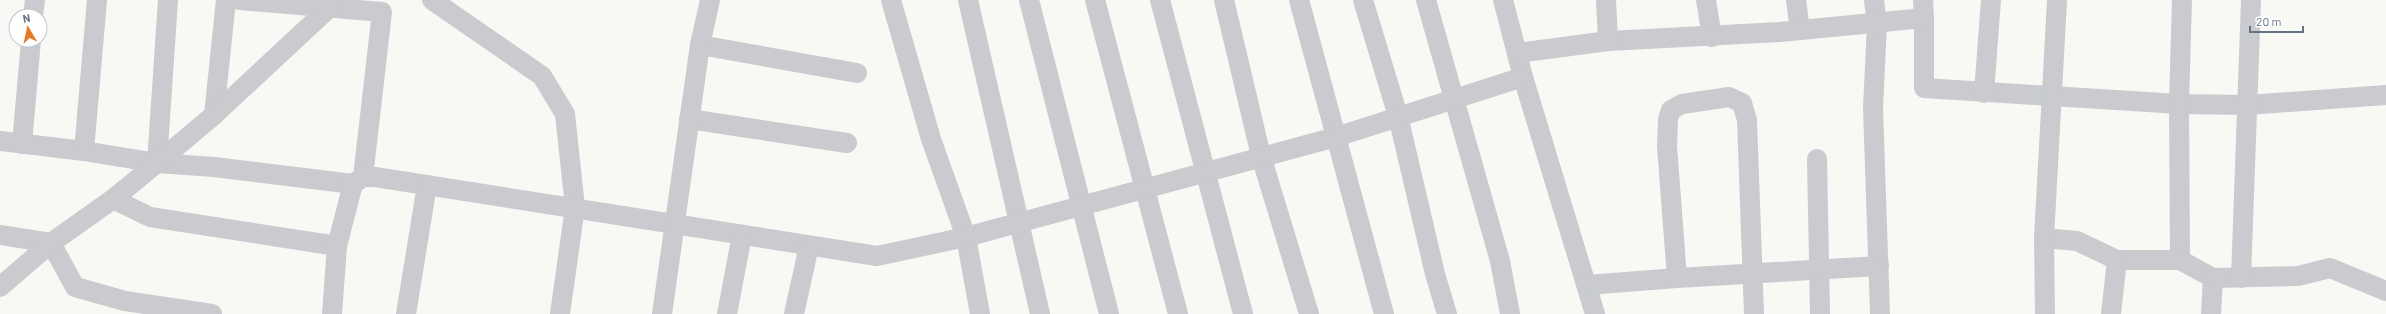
<svg xmlns="http://www.w3.org/2000/svg" width="2386" height="314" font-family="Barlow,sans-serif">
<rect width="100%" height="100%" fill="#f8f8f5"/>
<g fill="none" stroke-linecap="round" stroke-linejoin="round">
<g stroke="#c9cbcf" stroke-width="20">
<path d="M240,0L382,12L363,177"/>
<path d="M432,0L542,76L565,114L575,207L560,314"/>
<path d="M891,0L931,139L966,237L980,314"/>
<path d="M968,0L1040,314"/>
<path d="M1029,0L1109,314"/>
<path d="M1095,0L1178,314"/>
<path d="M1160,0L1243,314"/>
<path d="M1224,0L1261,156L1309,314"/>
<path d="M1299,0L1384,314"/>
<path d="M1363,0L1398,116L1435,274L1447,314"/>
<path d="M1426,0L1500,261L1510,314"/>
<path d="M1503,0L1523,77L1595,314"/>
<path d="M1706,0L1712,37"/>
<path d="M1796,0L1800,30"/>
<path d="M1874,0L1877,24L1873,108L1880,314"/>
<path d="M33,16L35,0"/>
<path d="M1924,18V88L2179,104L2247,105L2386,95"/>
<path d="M1608,41L1780,32L1924,18L1923,0"/>
<path d="M700,45L857,73"/>
<path d="M1517,53L1608,41L1606,0"/>
<path d="M1984,93L1991,0"/>
<path d="M214,115L226,0"/>
<path d="M689,119L847,143"/>
<path d="M0,141L84,151L157,163L214,167L353,184L363,177H375L877,256L966,237L1336,137L1523,77"/>
<path d="M22,144L31,40"/>
<path d="M84,151L97,0"/>
<path d="M1817,159L1820,314"/>
<path d="M157,163L168,0"/>
<path d="M113,199L150,217L337,246"/>
<path d="M0,235L51,243L75,287L125,301L212,314"/>
<path d="M2044,238L2077,241L2117,260H2180L2179,104L2182,0"/>
<path d="M2180,260L2213,278L2211,314"/>
<path d="M2213,278L2298,276L2330,268L2386,291"/>
<path d="M2241,278L2251,0"/>
<path d="M1587,285L1677,278"/>
<path d="M0,287L51,243L113,199L157,163L214,115L329,8"/>
<path d="M332,314L337,246L353,184"/>
<path d="M406,314L427,185"/>
<path d="M662,314L700,45L710,0"/>
<path d="M727,314L742,235"/>
<path d="M794,314L809,246"/>
<path d="M1754,314L1747,120L1742,103L1729,97L1682,104L1671,110L1668,119L1667,146L1677,278L1879,266"/>
<path d="M2045,314L2044,238L2057,0"/>
<path d="M2111,314L2117,260"/>
</g>
</g>
<g transform="translate(28 28) rotate(351)"><circle r="19" fill="#ffffff" stroke="#c2c7cf"/>
<path d="M0-3L7 15L0 10L-7 15Z" fill="#e57a28"/>
<text y="-6" font-size="11" font-weight="bold" text-anchor="middle" fill="#677287">N</text>
</g>
<path d="M2250 26v6h53v-6" fill="none" stroke="#677287" stroke-width="2"/>
<text x="2256" y="26" font-size="12" fill="#677287" stroke="#ffffff" stroke-width="3" paint-order="stroke">20 m</text>
</svg>
